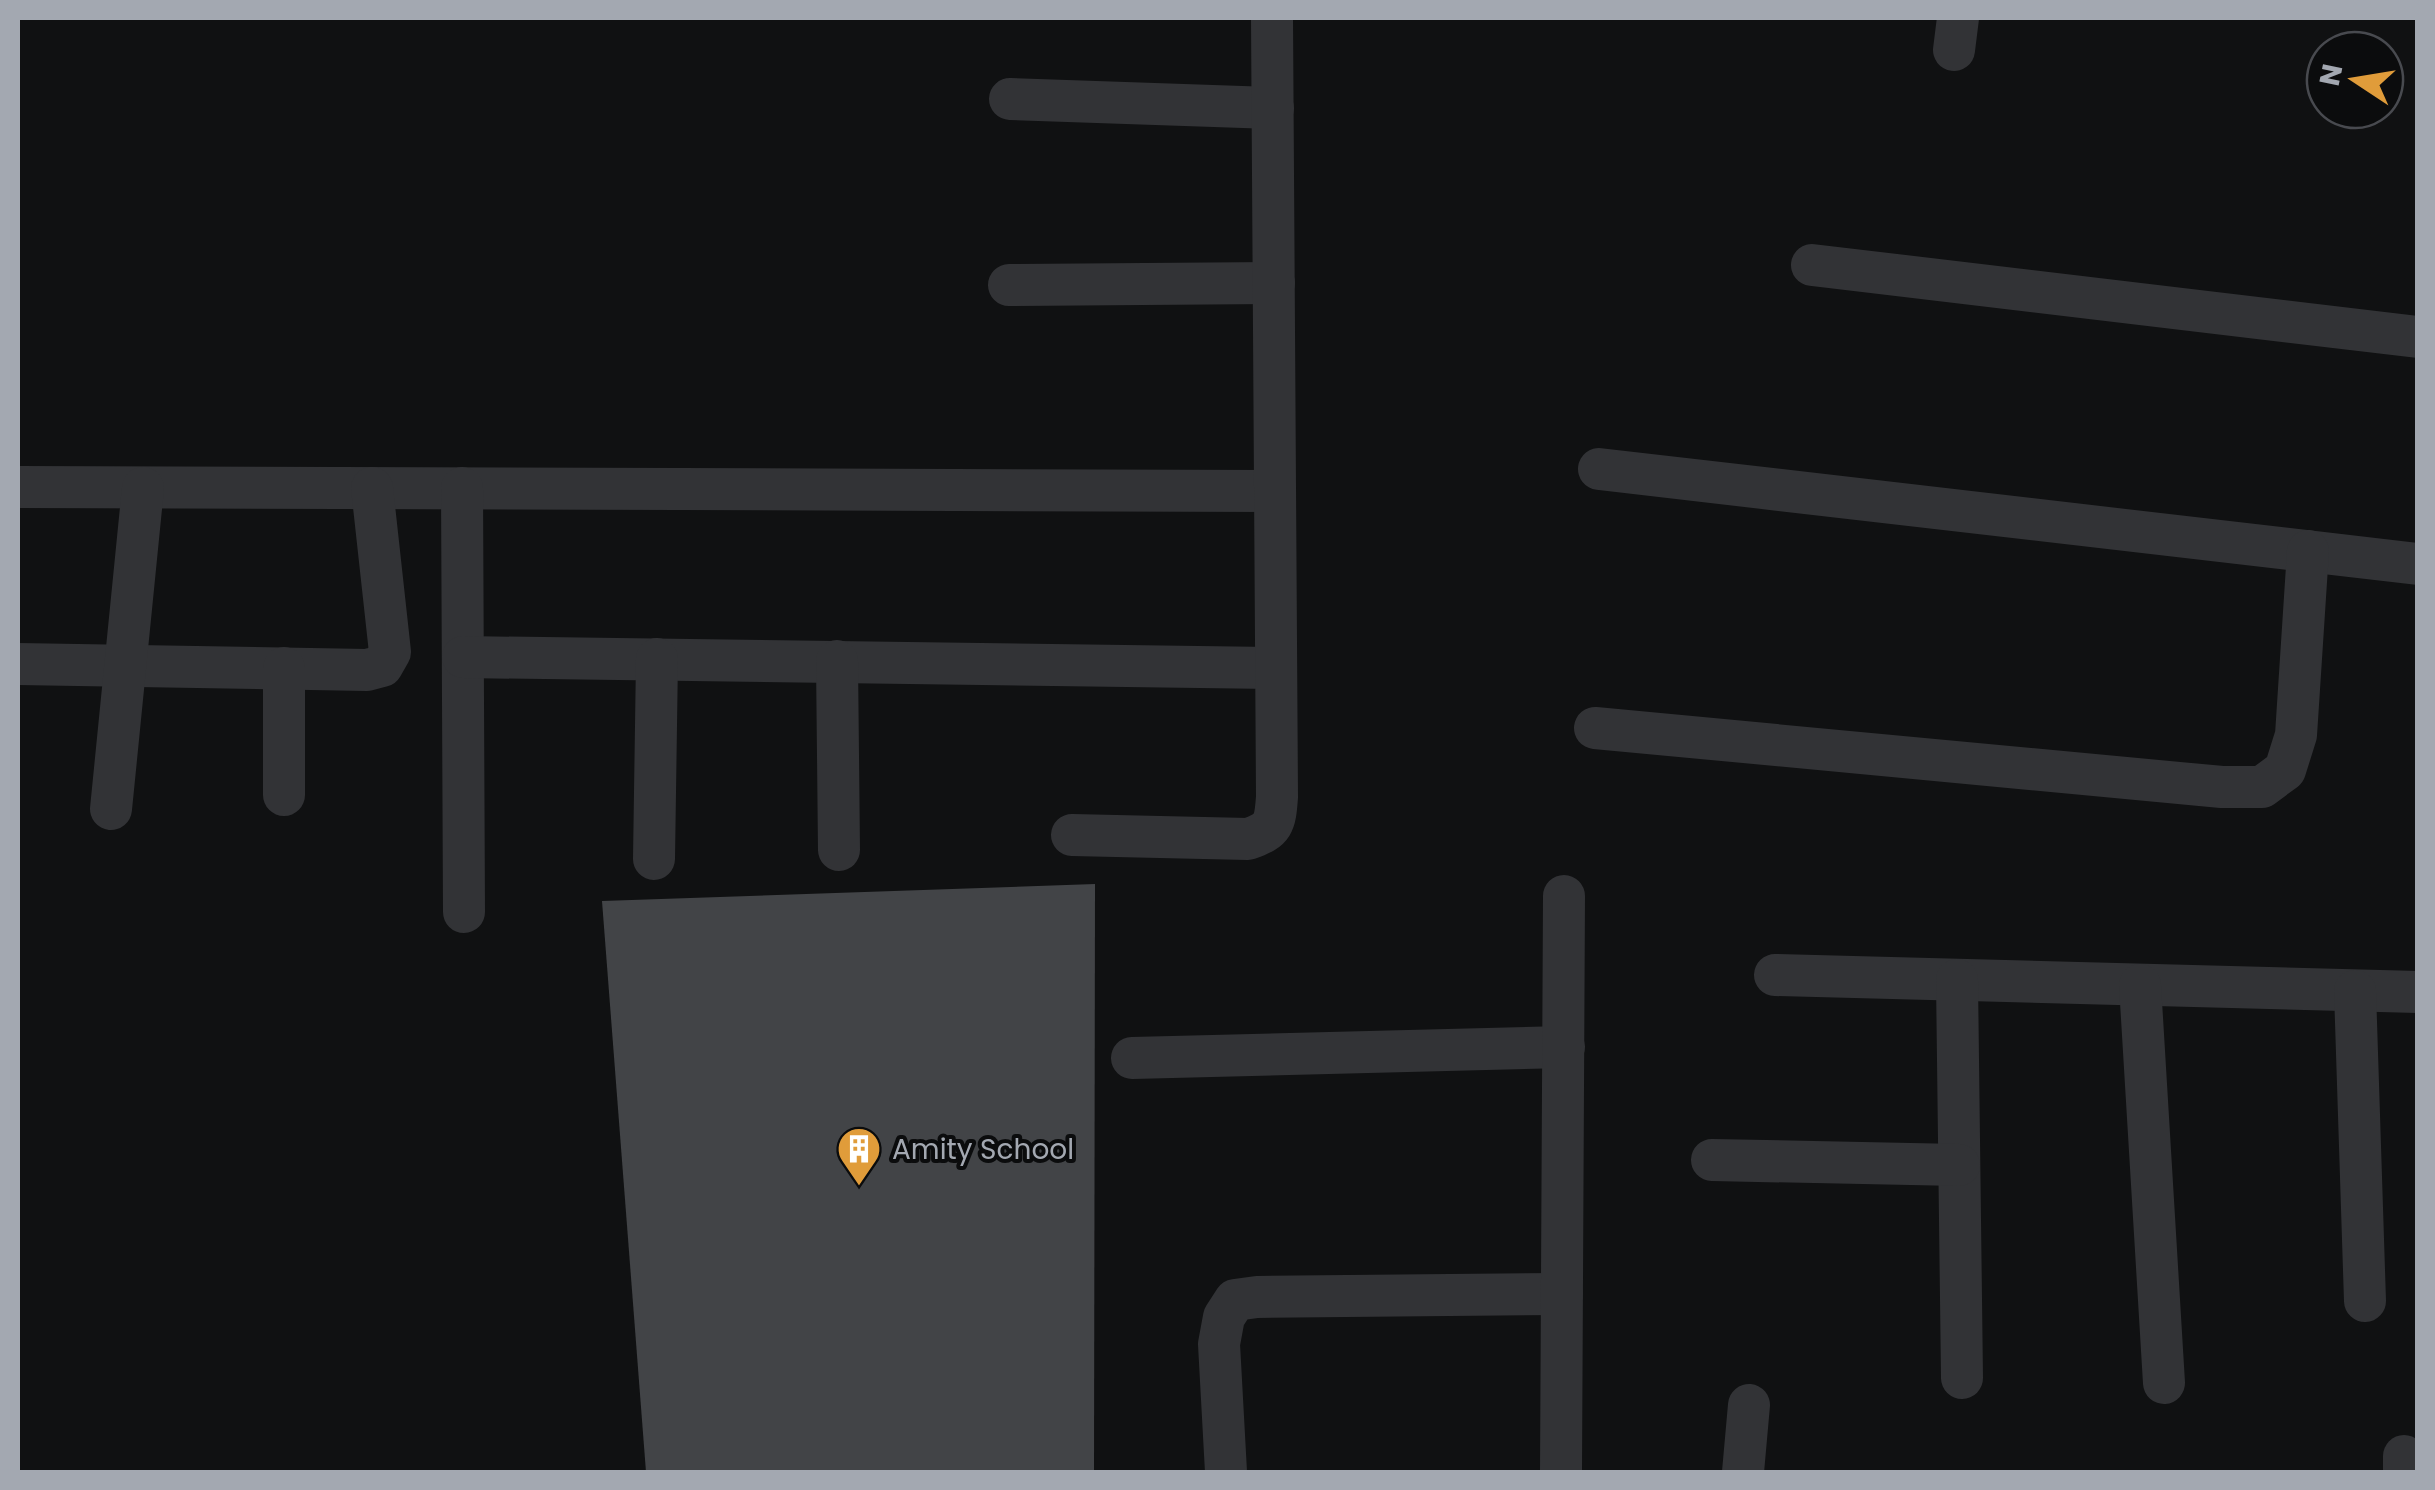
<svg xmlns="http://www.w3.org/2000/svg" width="2435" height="1490" font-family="Poppins,sans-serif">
<rect width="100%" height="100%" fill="#101112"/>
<path fill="#424447" d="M1095,884L1094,1472H646L602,901Z"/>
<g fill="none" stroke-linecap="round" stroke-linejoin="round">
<g stroke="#323336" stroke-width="42">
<path d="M1954,50L1958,18"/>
<path d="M1010,99L1273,108"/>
<path d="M1812,265L2418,337"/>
<path d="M1009,285L1274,283"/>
<path d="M1599,469L2418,564"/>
<path d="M18,487L1275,491"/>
<path d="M462,488L464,912"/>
<path d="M463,657L1276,668"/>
<path d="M837,661L839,850"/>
<path d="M18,664L367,670L382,666L390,652L372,488"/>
<path d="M284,668V795"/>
<path d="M1595,728L2222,787H2262L2285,770L2296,735L2308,551"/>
<path d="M111,809L143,488"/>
<path d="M1072,835L1248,839C1274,830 1275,824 1277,797L1272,18"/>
<path d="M654,859L657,659"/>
<path d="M1775,975L2418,992"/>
<path d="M1957,980L1962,1378"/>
<path d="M2140,985L2164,1383"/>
<path d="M2355,991L2365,1301"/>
<path d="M1132,1058L1564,1047"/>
<path d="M1712,1160L1959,1165"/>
<path d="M1226,1472L1219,1344L1224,1317L1235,1300L1257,1297L1562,1294"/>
<path d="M1561,1472L1564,896"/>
<path d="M1743,1472L1749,1405"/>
<path d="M2404,1472V1456"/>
</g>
</g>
<defs>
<symbol id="building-pin" viewBox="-11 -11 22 30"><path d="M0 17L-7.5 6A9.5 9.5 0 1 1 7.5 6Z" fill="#e09c3a" stroke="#0b0c0d"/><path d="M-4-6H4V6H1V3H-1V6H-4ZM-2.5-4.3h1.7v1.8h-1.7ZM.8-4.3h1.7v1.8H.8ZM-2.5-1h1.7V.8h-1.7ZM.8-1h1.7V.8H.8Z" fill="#fff"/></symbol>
</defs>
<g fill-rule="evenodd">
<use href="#building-pin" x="834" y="1124" width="50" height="68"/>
</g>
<g text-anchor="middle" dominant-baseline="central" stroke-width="8" stroke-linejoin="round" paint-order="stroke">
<g font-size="28" fill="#a3a8b1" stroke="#0b0c0d" text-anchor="start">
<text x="892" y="1149">Amity School</text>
</g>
</g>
<rect width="2435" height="1490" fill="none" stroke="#a3a8b1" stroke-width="40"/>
<g transform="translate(2355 80) rotate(282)"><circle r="48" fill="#0b0c0d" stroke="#484a4f" stroke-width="2.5"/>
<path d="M0-8L18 38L0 25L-18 38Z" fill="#e09c3a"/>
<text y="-15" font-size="28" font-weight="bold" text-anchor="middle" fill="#a3a8b1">N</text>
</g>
</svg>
